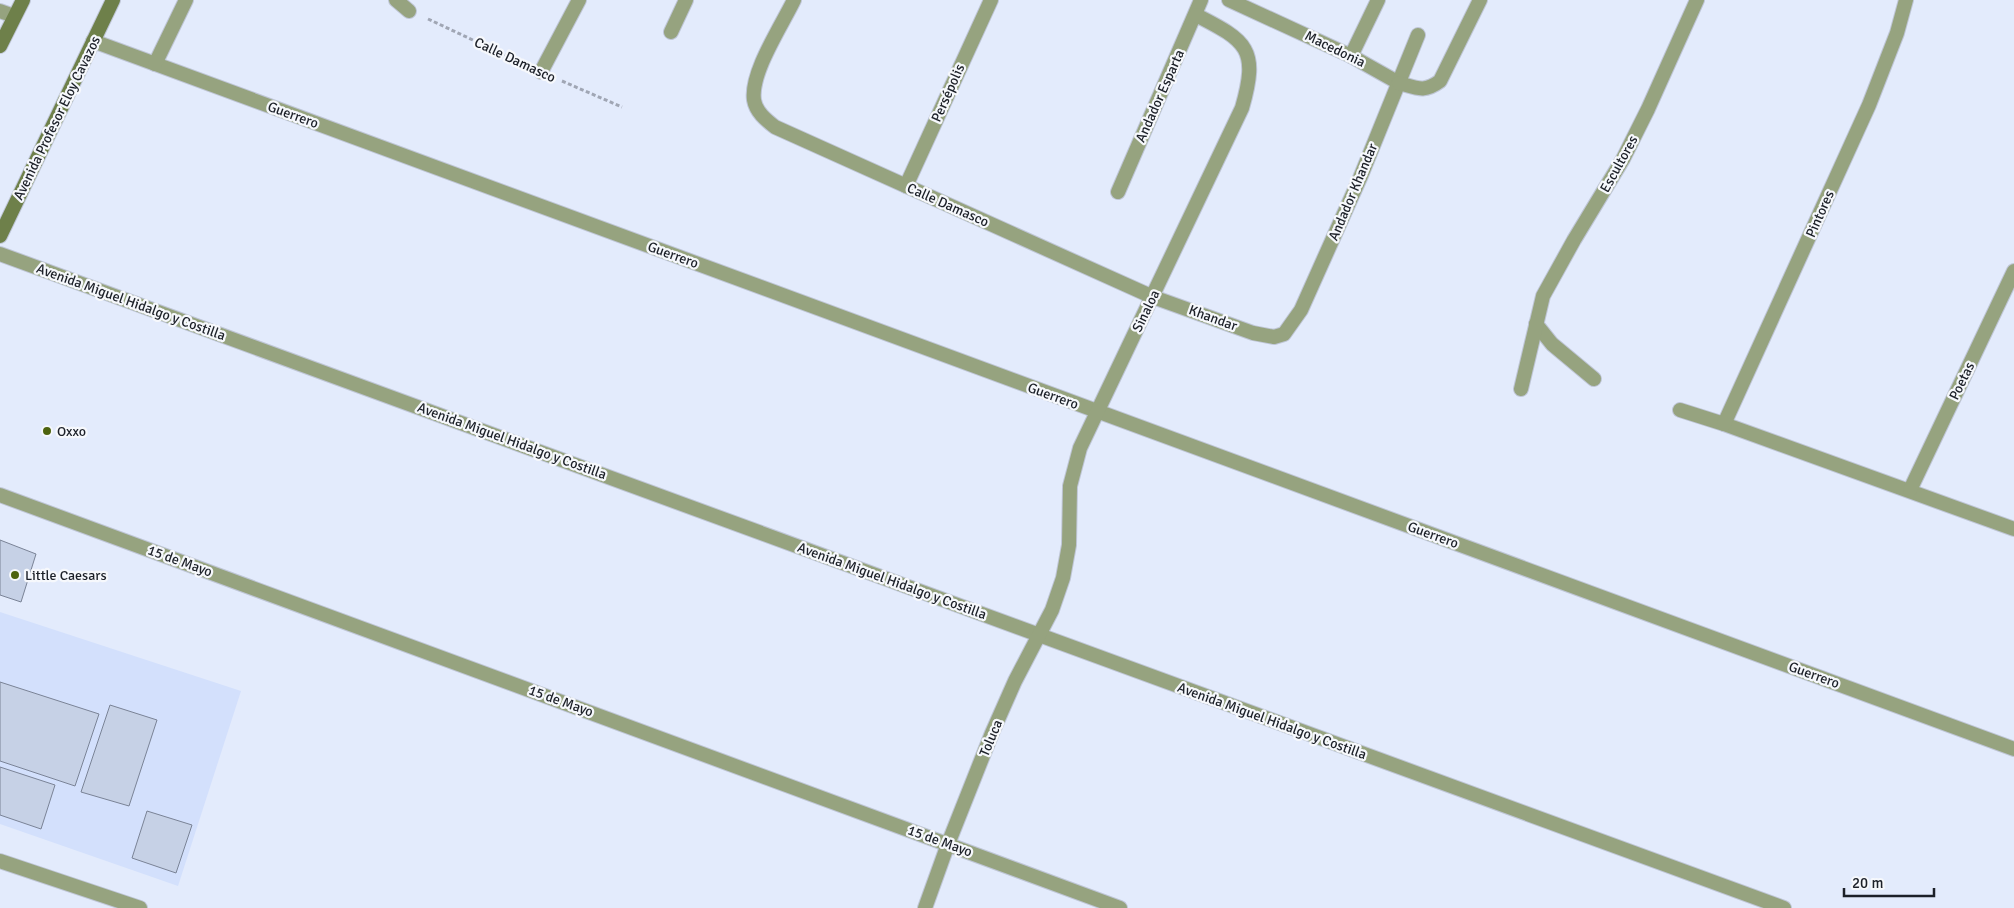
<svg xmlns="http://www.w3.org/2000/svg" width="2014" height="908" font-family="Signika,sans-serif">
<rect width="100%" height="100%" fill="#e3ebfc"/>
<path fill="#d3e0fc" d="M0,612L241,691L178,886L0,824Z"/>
<g fill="#c6d1e6" stroke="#7a8396">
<path d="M0,540L36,554L21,602L0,595Z"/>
<path d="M0,682L99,714L75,786L0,761Z"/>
<path d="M110,705L157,720L129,806L81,792Z"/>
<path d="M0,767L55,785L41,829L0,815Z"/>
<path d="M147,811L192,825L176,873L132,858Z"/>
</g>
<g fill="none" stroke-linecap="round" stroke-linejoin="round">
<defs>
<g id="pedestrian">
<path d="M1229,0L1351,56L1399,83"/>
<path d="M671,32L686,0"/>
<path d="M541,72L579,0"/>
</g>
<g id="minor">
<path d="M396,0L409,11"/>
<path d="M794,0C782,25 750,73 754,100C756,112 766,120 775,127L1153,297L1253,333L1274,337L1284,334L1301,310L1360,178L1418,35"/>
<path d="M0,11L14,16"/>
<path d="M93,41L2014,749"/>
<path d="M1351,56L1378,0"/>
<path d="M155,64L186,0"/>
<path d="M1399,83C1417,88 1424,93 1440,81L1480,0"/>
<path d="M906,186L991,0"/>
<path d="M1118,192L1201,0"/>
<path d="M0,254L1784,908"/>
<path d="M1536,324L1552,344L1594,379"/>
<path d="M1521,389L1543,296L1574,240L1623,159L1648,109L1697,0"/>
<path d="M1680,410L1724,424L2014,529"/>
<path d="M1724,424L1869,105L1897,33L1906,0"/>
<path d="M1910,490L2014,271"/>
<path d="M0,495L1120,908"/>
<path d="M0,861L140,908"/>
<path d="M925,908L948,844L992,733L1015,681L1052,610L1063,578L1069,545L1070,486L1080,448L1242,108C1259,49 1247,41 1196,15"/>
</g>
<g id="secondary">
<path d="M0,46L23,0"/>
<path d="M0,236L113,0"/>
</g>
</defs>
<use href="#pedestrian" stroke="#bfc6d6" stroke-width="16"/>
<use href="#minor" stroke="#bfc6d6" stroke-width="16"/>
<use href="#secondary" stroke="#bfc6d6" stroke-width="16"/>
<g stroke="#a0a6b4" stroke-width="3" stroke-dasharray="4 2.5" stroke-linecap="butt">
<path d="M428,19L522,63"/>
<path d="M562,81L622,107"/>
</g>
<use href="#pedestrian" stroke="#96a37f" stroke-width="14"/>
<use href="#minor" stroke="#96a37f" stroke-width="14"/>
<use href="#secondary" stroke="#6e804a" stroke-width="14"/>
</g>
<g fill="#4d630f" stroke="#f6f8fc" stroke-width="2">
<circle cx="47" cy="431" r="5"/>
<circle cx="15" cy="575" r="5"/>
</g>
<g text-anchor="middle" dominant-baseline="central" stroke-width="4.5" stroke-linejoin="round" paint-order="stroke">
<g font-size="14" fill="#1c2028" stroke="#f6f8fc">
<text transform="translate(1335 49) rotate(26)">Macedonia</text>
<text transform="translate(515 60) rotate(25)">Calle Damasco</text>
<text transform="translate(948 93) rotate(-66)">Persépolis</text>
<text transform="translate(1160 96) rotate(-66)">Andador Esparta</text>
<text transform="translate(293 115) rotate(20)">Guerrero</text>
<text transform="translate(57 118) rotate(-64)">Avenida Profesor Eloy Cavazos</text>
<text transform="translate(1619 164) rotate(-61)">Escultores</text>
<text transform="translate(1353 192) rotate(-67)">Andador Khandar</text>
<text transform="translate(948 205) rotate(24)">Calle Damasco</text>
<text transform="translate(1820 214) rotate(-66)">Pintores</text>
<text transform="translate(673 255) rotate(20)">Guerrero</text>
<text transform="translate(131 302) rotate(20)">Avenida Miguel Hidalgo y Costilla</text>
<text transform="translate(1146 311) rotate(-64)">Sinaloa</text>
<text transform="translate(1213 318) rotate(20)">Khandar</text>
<text transform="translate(1962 381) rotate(-64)">Poetas</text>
<text transform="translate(1053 396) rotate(20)">Guerrero</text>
<text transform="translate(512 441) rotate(20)">Avenida Miguel Hidalgo y Costilla</text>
<text transform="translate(1433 535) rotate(20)">Guerrero</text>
<text transform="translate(180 561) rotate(20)">15 de Mayo</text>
<text transform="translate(892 581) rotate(20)">Avenida Miguel Hidalgo y Costilla</text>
<text transform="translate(1814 675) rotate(20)">Guerrero</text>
<text transform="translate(561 701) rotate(20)">15 de Mayo</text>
<text transform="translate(1272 721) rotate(20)">Avenida Miguel Hidalgo y Costilla</text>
<text transform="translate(991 738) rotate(-67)">Toluca</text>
<text transform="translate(940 841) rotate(20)">15 de Mayo</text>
</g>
<g font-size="14" fill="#1c2028" stroke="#f6f8fc" text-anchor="start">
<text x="57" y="431">Oxxo</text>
<text x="25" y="575">Little Caesars</text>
</g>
</g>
<path d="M1844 888v8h90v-8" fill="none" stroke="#1c2028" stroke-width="2.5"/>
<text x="1852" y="888" font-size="15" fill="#1c2028" stroke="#f6f8fc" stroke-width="4" paint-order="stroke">20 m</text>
</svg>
